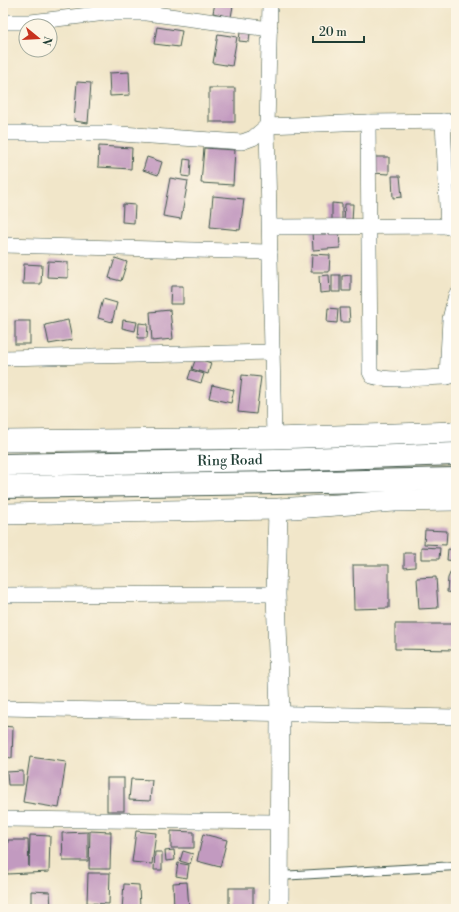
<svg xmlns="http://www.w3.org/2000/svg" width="459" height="912" font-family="'Libre Bodoni',serif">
<rect width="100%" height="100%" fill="#fcf5e5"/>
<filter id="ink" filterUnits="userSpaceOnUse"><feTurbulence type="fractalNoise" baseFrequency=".025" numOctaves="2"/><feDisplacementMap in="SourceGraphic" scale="8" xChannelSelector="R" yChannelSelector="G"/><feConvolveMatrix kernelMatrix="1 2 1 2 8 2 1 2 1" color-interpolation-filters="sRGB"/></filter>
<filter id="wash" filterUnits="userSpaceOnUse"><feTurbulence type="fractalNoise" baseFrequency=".012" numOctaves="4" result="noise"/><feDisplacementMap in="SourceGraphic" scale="16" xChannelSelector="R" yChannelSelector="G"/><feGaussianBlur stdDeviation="0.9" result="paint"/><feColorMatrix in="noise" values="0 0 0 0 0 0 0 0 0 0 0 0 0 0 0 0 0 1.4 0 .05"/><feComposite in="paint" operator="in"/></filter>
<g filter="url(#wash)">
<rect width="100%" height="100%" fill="#f1e6c9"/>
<g id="blocks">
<g fill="#c29ac0">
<path d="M215,3L233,6L231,17L213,13Z"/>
<path d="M157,27L182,31L179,47L154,44Z"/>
<path d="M240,32L250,33L249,42L239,41Z"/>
<path d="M218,34L237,37L232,66L213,63Z"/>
<path d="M129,72L130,95L110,96L109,73Z"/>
<path d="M77,82L91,83L88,123L74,121Z"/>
<rect x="209" y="88" width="26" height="34"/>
<path d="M99,146L132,148L131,169L98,167Z"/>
<path d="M204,148L235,150L233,185L201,183Z"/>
<path d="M147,157L162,162L158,175L143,170Z"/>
<path d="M373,157H389V174L372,173Z"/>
<path d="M184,159L191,160L190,177L182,176Z"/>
<path d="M392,176H400L402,197L393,198Z"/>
<path d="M170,178L188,181L181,219L163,216Z"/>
<path d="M213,196L244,199L240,230L210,227Z"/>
<path d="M332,203L342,204V222H332Z"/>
<path d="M123,204L135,205L134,223L122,222Z"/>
<path d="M345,204H353L352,222H344Z"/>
<path d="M339,230L340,248L313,250L312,231Z"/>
<path d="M312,254L330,255L329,272H311Z"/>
<path d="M115,258L127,262L121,281L109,278Z"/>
<path d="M48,261L68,262V278L47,277Z"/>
<path d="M24,264L42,265L41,284H23Z"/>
<path d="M329,275L330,292L320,293L319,276Z"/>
<rect x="332" y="275" width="8" height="17"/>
<path d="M351,275V291H342V276Z"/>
<path d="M171,286H183V304H170Z"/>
<path d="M103,299L117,303L112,322L98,318Z"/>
<path d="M328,308L338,309L337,323L327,322Z"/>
<path d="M340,308H349L350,322H341Z"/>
<path d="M170,310L173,339L152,341L150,312Z"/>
<path d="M68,320L72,340L49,344L45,325Z"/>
<path d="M123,320L137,322L135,331L122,328Z"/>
<rect x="15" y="321" width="15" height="23"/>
<path d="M139,323L148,324L147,338H138Z"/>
<path d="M196,358L211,363L208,374L192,369Z"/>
<path d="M191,370L204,374L201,383L188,379Z"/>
<path d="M242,375L261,377L256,414L238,412Z"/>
<path d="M212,385L234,390L231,403L209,398Z"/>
<path d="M425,530L447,531L446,545L424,544Z"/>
<path d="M421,547L440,548L439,559H421Z"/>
<path d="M448,549L456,550V561L447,560Z"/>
<path d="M404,553H415V567L404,568Z"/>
<path d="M353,565H389V608L354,609Z"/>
<path d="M456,566V593L447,592L448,578L452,569Z"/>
<path d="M436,577L438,608L419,609L417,578Z"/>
<path d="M395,624H456V650L395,649Z"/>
<path d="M3,726L13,727L12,758L3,757Z"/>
<path d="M30,757L66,762L59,808L23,802Z"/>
<path d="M23,771V785H8L7,772Z"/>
<rect x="107" y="778" width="17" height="33"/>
<path d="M131,779L152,780L150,801L129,800Z"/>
<path d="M90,831L111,832L110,869H89Z"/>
<path d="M136,831L156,833L152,864L132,862Z"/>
<path d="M171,831L194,832V848H171Z"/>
<path d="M88,832V861H63L62,833Z"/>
<path d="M203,834L227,840L220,867L197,861Z"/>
<path d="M30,835L50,836L49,872L7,874L8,840H28L29,867Z"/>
<path d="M174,850L175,860L166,861L165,851Z"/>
<path d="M183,851L193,854L190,864L180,861Z"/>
<path d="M155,852H162V870H154Z"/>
<path d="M178,863L189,865L187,878L176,876Z"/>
<path d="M88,873H110L109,904L87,903Z"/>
<path d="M187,882L189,909H174L173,883Z"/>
<path d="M124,884L139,885L140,909H122Z"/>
<rect x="229" y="888" width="24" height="21"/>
<path d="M31,891L50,892L51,909H31Z"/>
</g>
</g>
</g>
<g filter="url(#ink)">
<use href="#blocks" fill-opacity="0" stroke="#3e564a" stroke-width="1"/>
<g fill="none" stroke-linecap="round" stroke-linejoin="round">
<defs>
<path id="service" d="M279,876L456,866"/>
<g id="minor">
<path d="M270,3L267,126L274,438"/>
<path d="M3,22H31L106,13H146L270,29"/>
<path d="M443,121L448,227"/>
<path d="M368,122L370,372L372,376C392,382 426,377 447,377L456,375"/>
<path d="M3,133H106L242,142L253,138L267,126L368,122L456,121"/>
<path d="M270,227L456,226"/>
<path d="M3,245L270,252"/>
<path d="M3,358L273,352"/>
<path d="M447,377L450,319L456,295"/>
<path d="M3,595L276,594"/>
<path d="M3,708L456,717"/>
<path d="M3,819L279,822"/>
</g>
<path id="tertiary" d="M278,509L276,594L280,713L279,909"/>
<g id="secondary">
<path d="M3,441L274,438L456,432"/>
<path d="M3,514L278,509L395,501L456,500"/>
</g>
<g id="trunk">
<path id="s1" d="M3,465L275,460L456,454"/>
<path d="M3,487L277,483L456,479"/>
</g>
</defs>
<use href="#service" stroke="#3e564a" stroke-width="10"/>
<use href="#minor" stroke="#3e564a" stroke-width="16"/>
<use href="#tertiary" stroke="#3e564a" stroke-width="20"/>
<use href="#secondary" stroke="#3e564a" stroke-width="22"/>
<use href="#trunk" stroke="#3e564a" stroke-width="24"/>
<use href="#service" stroke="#fff" stroke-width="8"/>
<use href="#minor" stroke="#fff" stroke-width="15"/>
<use href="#tertiary" stroke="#fff" stroke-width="19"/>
<use href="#secondary" stroke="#fff" stroke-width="21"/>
<use href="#trunk" stroke="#fff" stroke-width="22"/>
</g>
</g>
<g text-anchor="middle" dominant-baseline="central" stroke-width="3" stroke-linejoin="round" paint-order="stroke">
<g font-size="14" fill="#1f3d34" stroke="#fcf5e5">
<text stroke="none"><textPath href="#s1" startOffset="227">Ring Road</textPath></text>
</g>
</g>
<rect width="459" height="912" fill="none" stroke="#fcf5e5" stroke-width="16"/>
<g transform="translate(38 38) rotate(108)"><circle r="19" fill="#fcf5e5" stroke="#a4ab9e"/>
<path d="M0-3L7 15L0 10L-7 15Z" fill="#c8321e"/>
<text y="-6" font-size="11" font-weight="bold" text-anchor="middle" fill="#1f3d34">N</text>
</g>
<path d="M313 36v6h51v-6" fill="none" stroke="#1f3d34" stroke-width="2"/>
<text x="319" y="36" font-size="12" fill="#1f3d34" stroke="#fcf5e5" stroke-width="3" paint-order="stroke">20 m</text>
</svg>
